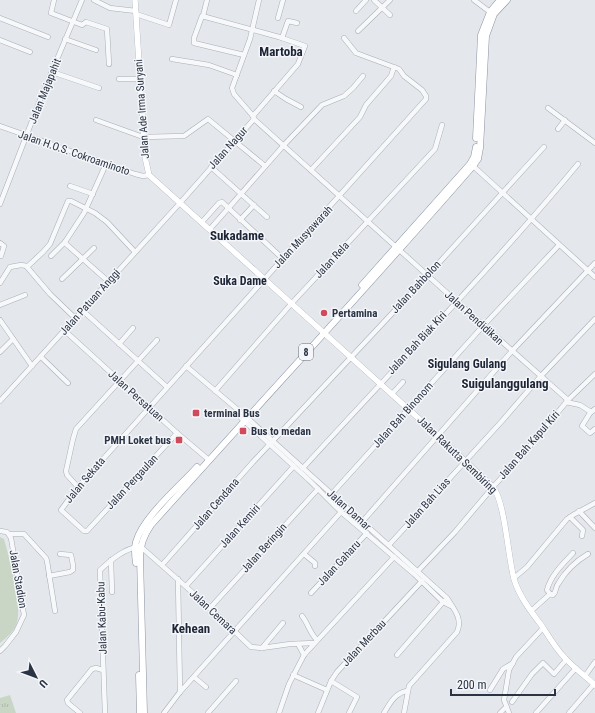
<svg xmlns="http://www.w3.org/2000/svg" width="595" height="713" font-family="'Roboto Condensed',sans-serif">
<defs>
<pattern id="park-tufts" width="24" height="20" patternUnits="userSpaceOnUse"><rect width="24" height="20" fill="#c9d6c5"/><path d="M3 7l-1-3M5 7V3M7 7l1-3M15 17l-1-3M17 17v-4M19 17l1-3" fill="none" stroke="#adb8ab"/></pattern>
</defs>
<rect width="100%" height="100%" fill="#e4e7ec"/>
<path fill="#c9d6c5" d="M0,537L4,539C9,557 25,612 15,627C12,633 5,639 0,643Z"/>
<path fill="url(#park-tufts)" d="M10,695L16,713H0V698Z"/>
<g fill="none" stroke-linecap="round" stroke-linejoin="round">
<defs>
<g id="minor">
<path d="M54,0L51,13L82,25L86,22L107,29L109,64"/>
<path d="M94,0L110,8L136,11"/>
<path d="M374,0L390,15"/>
<path d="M474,0L490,12"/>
<path d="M356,11L366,0"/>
<path d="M136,14L169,25L176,0"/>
<path d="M203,16L207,0"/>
<path d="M0,18L48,37"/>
<path d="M278,18L283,0"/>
<path d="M358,31L390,0"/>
<path d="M282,38L288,21L297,23"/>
<path d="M65,39L96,50"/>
<path d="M0,40L30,52"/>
<path d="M244,55L194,43V38L202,16L279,37L305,46L298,64L253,116"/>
<path d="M172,59L209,65L237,75"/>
<path d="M52,72L99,88"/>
<path d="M119,79H140"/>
<path d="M274,91L286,99L301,107"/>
<path d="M548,108L595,143"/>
<path d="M254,119L456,301L568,400"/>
<path d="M96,120L143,137L184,136L208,119L265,166"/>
<path d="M0,126L135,174L143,176L149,175"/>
<path d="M558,129L565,120"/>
<path d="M106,164L84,213L65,242L66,244L109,282"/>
<path d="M472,165L595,277"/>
<path d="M211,167L267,217"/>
<path d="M311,170L360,117L366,105L391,76L394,67"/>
<path d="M70,186L93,194"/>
<path d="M0,204L42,95L82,0"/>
<path d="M240,220L254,205"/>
<path d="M202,222L219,203L222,202L282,258"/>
<path d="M210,229L284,145L322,105L344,96L353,88L363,76"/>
<path d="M0,243L4,246L1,256"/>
<path d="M51,256L65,242"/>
<path d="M62,279L94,248"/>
<path d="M0,283L10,267L21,265L27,266"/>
<path d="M0,305L25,295"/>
<path d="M82,310L167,387"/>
<path d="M75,318L50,294L27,267L43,252L50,244L68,201H71L95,213L107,222L135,252"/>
<path d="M0,320L32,366"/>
<path d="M64,330L177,433L209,460"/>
<path d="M119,344L133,328"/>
<path d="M0,352L13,339"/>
<path d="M41,357L68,383"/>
<path d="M186,366L244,415L447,598C454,609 463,619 457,632L409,686L404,713"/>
<path d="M215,391L292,303L435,149L442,125"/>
<path d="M392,394L403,382"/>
<path d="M0,401L180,203L254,119L253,116L234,94L232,88L250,39L259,0"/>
<path d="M566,402L580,405L591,412"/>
<path d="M595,409L590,413L582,426L590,433L595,429"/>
<path d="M239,413L241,418L309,480L341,512L414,574L443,602L451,606"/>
<path d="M177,433L87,531H84L61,510L78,487L426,99V96L422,90L404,76L399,69L356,53L344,38"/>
<path d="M303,468C395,367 491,269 578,164"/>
<path d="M78,487L67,475L66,471L73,439L76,429L157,340"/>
<path d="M328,498L483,326L559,245"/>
<path d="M579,511L595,528"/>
<path d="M570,517L583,530L582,536"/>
<path d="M362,522L512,351L595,263"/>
<path d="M0,531L7,532L11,538L24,615L16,632L5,646L0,651"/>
<path d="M9,534H24L46,558L47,561L55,611"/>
<path d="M389,545L502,421L540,377L595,319"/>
<path d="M304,554L315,563V566"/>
<path d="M111,560L112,592"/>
<path d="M162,565L253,462L428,275L544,147"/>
<path d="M418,571L455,532L493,487L530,446L568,400L595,374"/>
<path d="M49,576L70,572L73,570V565L71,555L60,554"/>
<path d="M514,578L527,567L567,519L573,515L595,503"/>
<path d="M178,579L180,692"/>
<path d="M186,586L294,466"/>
<path d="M311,593L367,533"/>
<path d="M550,594L547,590C551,575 562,565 573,553"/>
<path d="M210,608L318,489"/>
<path d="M531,611L550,594L553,595C557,591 555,588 558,584C565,572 576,561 588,554"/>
<path d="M302,616C308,623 309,632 317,640"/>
<path d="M298,644L304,655"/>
<path d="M262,648L283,623"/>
<path d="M397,655L444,601"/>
<path d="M293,675L327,690"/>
<path d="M585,676L595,662"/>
<path d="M194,677L206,687"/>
<path d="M331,681L357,697L349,713"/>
<path d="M490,690L503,669L513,663"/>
<path d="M512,702L532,674L543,663L554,674L566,660"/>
<path d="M80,713L68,703L67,700L92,669L96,668L103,670"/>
<path d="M105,713L100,570C112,559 124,549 140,546L210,608L251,647L262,648L290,644L314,643"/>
<path d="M164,713L180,692L341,512"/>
<path d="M208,713L236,681"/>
<path d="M279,713L289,684L304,655L394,557"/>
<path d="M318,713L331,681L337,672L422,581"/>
<path d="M384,713C390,703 395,693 407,691"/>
<path d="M500,713L506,707"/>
<path d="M509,713L504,700L509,670L516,657L543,628"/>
<path d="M536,713L576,668"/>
<path d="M569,713L594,684"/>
</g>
<path id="major" d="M135,0L145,157L149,175L437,435L493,487C505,502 508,557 514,579C519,596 531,612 542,626C549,637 556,649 565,658C574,668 585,676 595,685"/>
<g id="highway">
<path d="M476,138L481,35L490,12L500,0"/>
<path d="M362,285L470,164L474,157L476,147"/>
<path d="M136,563C135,556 134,549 136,542C143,517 180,486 197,467"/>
<path d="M139,675L140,713"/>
<path d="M144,713L140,557C140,544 144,535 151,525C258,405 368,287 473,166L478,159L480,148L486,36L494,14L507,0"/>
</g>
</defs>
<use href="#minor" stroke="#a9aeb7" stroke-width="5.5"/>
<use href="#major" stroke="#a3abb8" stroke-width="6"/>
<use href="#highway" stroke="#8b94a3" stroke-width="7"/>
<use href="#minor" stroke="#f7f8fa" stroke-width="4.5"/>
<use href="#major" stroke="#fff" stroke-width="5.5"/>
<use href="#highway" stroke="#fff" stroke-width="6"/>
</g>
<g fill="#d1495b" stroke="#f4f6f9" stroke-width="1.5">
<circle cx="324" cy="313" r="4"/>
<rect x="192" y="409" width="8" height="8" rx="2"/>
<rect x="239" y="427" width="8" height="8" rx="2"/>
<rect x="175" y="436" width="8" height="8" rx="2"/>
</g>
<g text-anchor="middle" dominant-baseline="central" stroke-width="3" stroke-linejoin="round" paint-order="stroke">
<rect fill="#f4f6f9" stroke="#676e7b" stroke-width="1" x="299" y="344" width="14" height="16" rx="3"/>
<g font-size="10" font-weight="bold" fill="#2b3445">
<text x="306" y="352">8</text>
</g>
<g font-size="11" fill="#2b3445" stroke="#f4f6f9">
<text transform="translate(45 91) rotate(-68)">Jalan Majapahit</text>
<text transform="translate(142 109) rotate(-94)">Jalan Ade Irma Suryani</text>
<text transform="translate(228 148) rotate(-48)">Jalan Nagur</text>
<text transform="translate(74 153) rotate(19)">Jalan H.O.S. Cokroaminoto</text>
<text transform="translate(303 237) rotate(-47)">Jalan Musyawarah</text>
<text transform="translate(332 260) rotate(-47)">Jalan Rela</text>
<text transform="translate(416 287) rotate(-47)">Jalan Bahbolon</text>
<text transform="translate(90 302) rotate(-48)">Jalan Patuan Anggi</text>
<text transform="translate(474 318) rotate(42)">Jalan Pendidikan</text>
<text transform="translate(417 343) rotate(-47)">Jalan Bah Biak Kiri</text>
<text transform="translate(136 396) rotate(42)">Jalan Persatuan</text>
<text transform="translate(403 415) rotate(-48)">Jalan Bah Binonom</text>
<text transform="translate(529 445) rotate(-49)">Jalan Bah Kapul Kiri</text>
<text transform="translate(457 455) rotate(44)">Jalan Rakutta Sembiring</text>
<text transform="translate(85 480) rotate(-50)">Jalan Sekata</text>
<text transform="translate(132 482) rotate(-47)">Jalan Pergaulan</text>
<text transform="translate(427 503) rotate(-48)">Jalan Bah Lias</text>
<text transform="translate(216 504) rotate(-49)">Jalan Cendana</text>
<text transform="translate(349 510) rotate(42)">Jalan Damar</text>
<text transform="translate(240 526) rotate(-48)">Jalan Kemiri</text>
<text transform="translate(264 548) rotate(-48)">Jalan Beringin</text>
<text transform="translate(339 563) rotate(-47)">Jalan Gaharu</text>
<text transform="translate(18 579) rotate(80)">Jalan Stadion</text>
<text transform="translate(213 612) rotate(43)">Jalan Cemara</text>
<text transform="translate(102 618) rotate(-92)">Jalan Kabu-Kabu</text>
<text transform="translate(364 643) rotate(-47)">Jalan Merbau</text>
</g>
<g font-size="11" font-weight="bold" fill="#2b3445" stroke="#f4f6f9" text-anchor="start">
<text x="332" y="313">Pertamina</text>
<text x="204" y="413">terminal Bus</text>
<text x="251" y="431">Bus to medan</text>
<text x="171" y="440" text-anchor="end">PMH Loket bus</text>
</g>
<g font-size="12" font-weight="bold" fill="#1d2536" stroke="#f4f6f9">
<text x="240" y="281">Suka Dame</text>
<text x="467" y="364">Sigulang Gulang</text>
</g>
<g font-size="13" font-weight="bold" fill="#1d2536" stroke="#f4f6f9">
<text x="281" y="51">Martoba</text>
<text x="237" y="235">Sukadame</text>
<text x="505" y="383">Suigulanggulang</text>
<text x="191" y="628">Kehean</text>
</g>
</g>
<g transform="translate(36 677) rotate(132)" stroke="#f4f6f9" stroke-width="3" paint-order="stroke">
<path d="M0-3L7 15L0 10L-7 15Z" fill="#2b3445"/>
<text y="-6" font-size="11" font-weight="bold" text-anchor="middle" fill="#2b3445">U</text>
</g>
<path d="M451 689v6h104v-6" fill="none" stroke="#2b3445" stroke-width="2"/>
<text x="457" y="689" font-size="12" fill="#2b3445" stroke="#f4f6f9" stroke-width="3" paint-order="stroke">200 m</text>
</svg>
